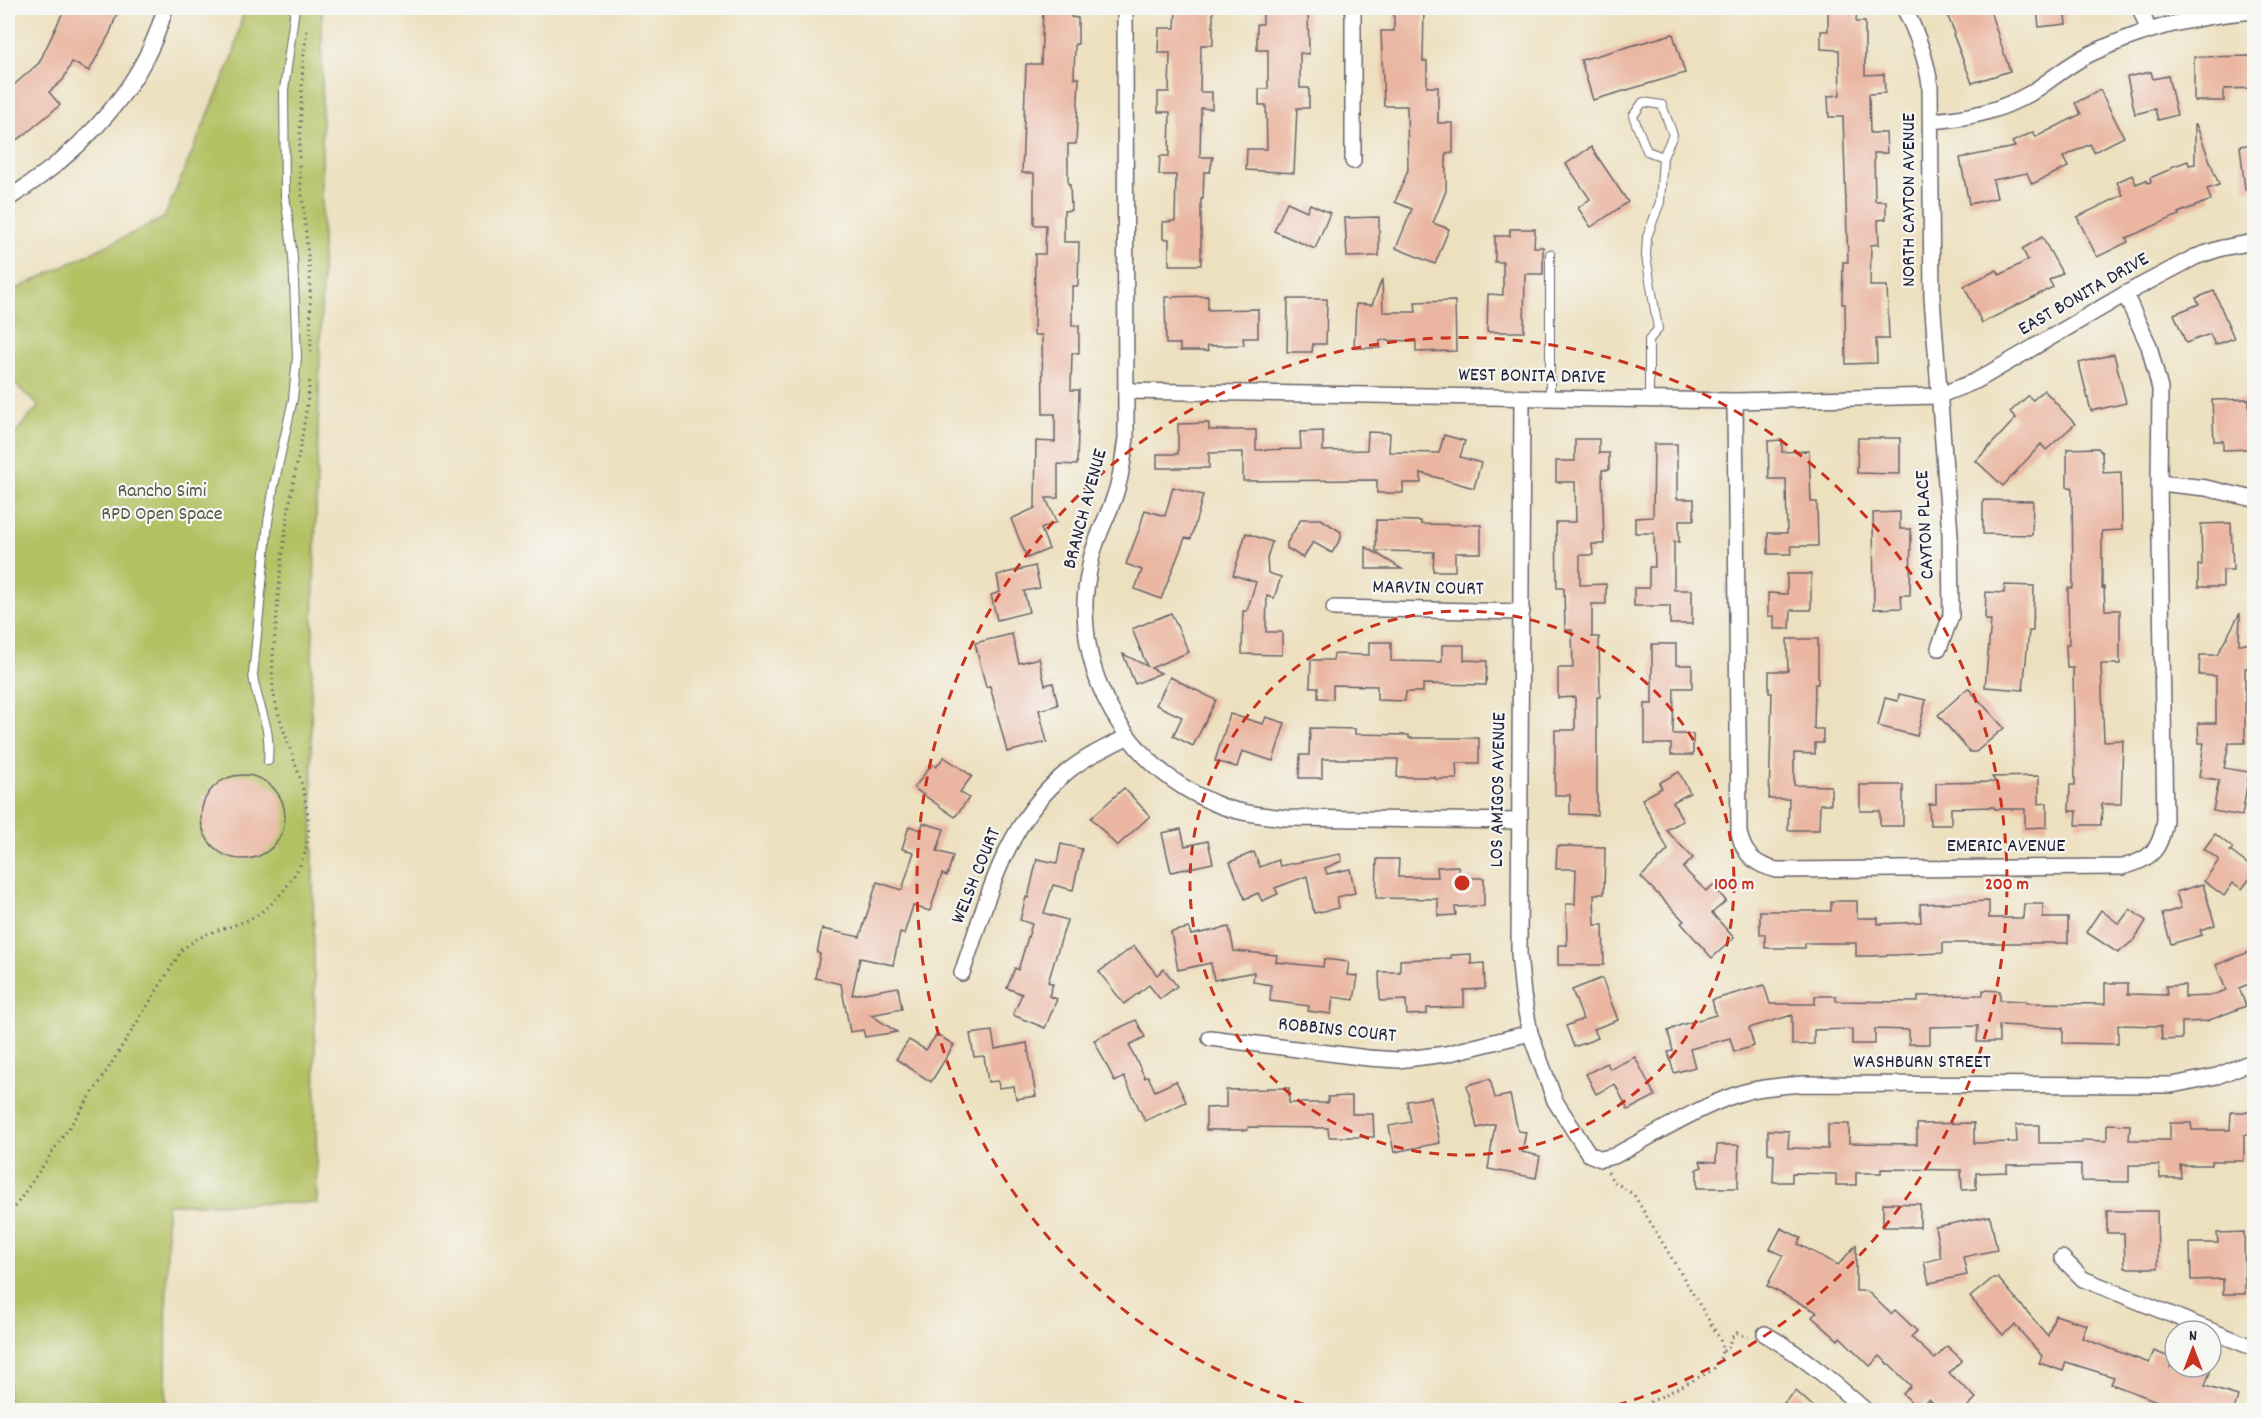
<svg xmlns="http://www.w3.org/2000/svg" width="2262" height="1418" font-family="Dekko,sans-serif">
<rect width="100%" height="100%" fill="#f6f6f2"/>
<filter id="ink" filterUnits="userSpaceOnUse"><feTurbulence type="fractalNoise" baseFrequency=".0167" numOctaves="2"/><feDisplacementMap in="SourceGraphic" scale="12" xChannelSelector="R" yChannelSelector="G"/><feConvolveMatrix kernelMatrix="1 2 1 2 8 2 1 2 1" color-interpolation-filters="sRGB"/></filter>
<filter id="wash" filterUnits="userSpaceOnUse"><feTurbulence type="fractalNoise" baseFrequency=".008" numOctaves="4" result="noise"/><feDisplacementMap in="SourceGraphic" scale="24" xChannelSelector="R" yChannelSelector="G"/><feGaussianBlur stdDeviation="1.35" result="paint"/><feColorMatrix in="noise" values="0 0 0 0 0 0 0 0 0 0 0 0 0 0 0 0 0 1.4 0 .05"/><feComposite in="paint" operator="in"/></filter>
<g filter="url(#wash)">
<rect width="100%" height="100%" fill="#ede0bf"/>
<path fill="#b3c163" stroke="#6a724f" stroke-width="1.5" d="M244,8H322V277L311,705L317,1203L167,1204L166,1410H8V441L39,406L8,378V293L164,218L234,54Z"/>
<g id="blocks">
<g fill="#eab6a1">
<path d="M65,8H119L110,33L89,71L72,62L63,80L49,92L60,105L23,136L8,145V90L39,63Z"/>
<path d="M1043,8H1071V17L1078,18V44H1075L1074,78H1079L1076,144H1068V184H1070L1071,210L1064,211V242H1079L1078,286H1072V326H1079V353H1072L1071,390H1079L1078,431L1077,465L1058,464V498H1046L1056,522L1041,529L1049,549L1027,558L1011,519L1035,508L1036,441L1055,442V414H1043L1042,335H1034L1035,254H1045L1046,225H1034V173H1022L1026,64H1041Z"/>
<path d="M1176,8H1213V45H1201L1200,92H1212V109L1201,108L1200,157H1213L1210,172H1204L1203,199H1201V265H1169V239H1163V222L1175,221L1176,175H1159L1160,156H1169L1170,112H1158V92H1169L1170,53H1158L1159,28H1175Z"/>
<path d="M1263,8H1308L1309,54L1300,53V88H1309V108H1297L1294,173L1246,170L1247,149H1267L1266,105H1259V89H1268V50H1257V24H1263Z"/>
<path d="M1394,8H1424L1423,61H1427V87H1438V123H1453V153H1446V191L1433,223L1449,229L1435,264L1396,248L1412,209L1395,202L1408,170L1407,106H1384L1381,31H1394Z"/>
<path d="M1828,8H1857L1856,22H1865V75L1884,74L1885,93L1869,94L1870,133H1886L1887,153H1874L1875,201H1886V219L1878,220L1879,244L1871,245L1870,286H1887L1889,339H1876L1877,363L1846,364L1845,304H1842L1843,262H1848L1843,117H1829L1828,96L1840,95L1839,50L1821,49V31H1828Z"/>
<path d="M1944,8H1989L2010,71L1972,83L1953,34L1955,33Z"/>
<path d="M2037,8H2064L2066,24L2039,27Z"/>
<path d="M1673,34L1685,73L1593,100L1581,60Z"/>
<path d="M2254,56V88L2224,89V101H2194V57Z"/>
<path d="M2151,72L2153,79L2168,76L2177,115L2158,120L2155,109L2135,114L2127,77Z"/>
<path d="M2100,90L2124,137L2094,152L2090,144L2063,157L2068,167L2032,184L2027,173L1993,180L1997,198L1969,204L1960,158L2015,147L2012,142L2033,132L2036,137L2081,114L2075,103Z"/>
<path d="M2195,124H2196L2219,185L2207,189L2211,200L2178,213L2179,215L2126,238L2128,242L2097,257L2077,217L2123,195L2117,182L2132,175L2136,184L2146,180L2148,183L2151,182L2150,178L2171,169V167L2188,161L2189,165L2195,164Z"/>
<path d="M2254,144V190H2245L2240,146Z"/>
<path d="M1591,147L1628,202L1591,227L1578,208L1590,199L1566,164Z"/>
<path d="M1287,202L1307,211L1310,204L1330,213L1315,249L1274,231Z"/>
<path d="M1379,217V256L1347,257L1345,218Z"/>
<path d="M1510,229H1535L1534,247H1543V274H1525L1524,332H1487L1488,294L1503,295V262H1495V236H1510Z"/>
<path d="M2042,237L2062,273L2049,280L2053,287L1982,323L1964,286L1997,270L2000,275L2028,260L2022,249Z"/>
<path d="M1382,279L1383,312H1416L1415,302L1455,301L1456,351L1416,352V341L1380,340V348H1354L1356,304L1372,305Z"/>
<path d="M2214,291L2234,338L2215,345L2210,334L2186,343L2174,314L2199,304L2196,298Z"/>
<path d="M1208,296V310L1258,309V338H1243L1244,345L1207,346L1208,351H1180V344H1166L1165,297Z"/>
<path d="M1288,299H1327L1326,344H1313L1312,352H1287Z"/>
<path d="M2114,354L2126,403L2091,411L2079,363Z"/>
<path d="M2044,390L2075,424L2046,450L2041,444L2003,486L1976,461L2016,418L2010,412L2028,396L2033,400Z"/>
<path d="M2249,399L2250,449L2223,450V441H2214L2212,400Z"/>
<path d="M1209,423V430H1256V450L1301,449L1300,432L1323,431V451L1367,450L1368,432L1390,433L1389,452L1439,453L1444,435L1465,441L1460,457L1481,463L1474,488L1421,473V483H1403V493H1377V480L1243,481V452L1209,453V468H1157V454H1178V424Z"/>
<path d="M1858,438H1900V474L1857,473Z"/>
<path d="M1575,439H1599V453H1609V470H1602L1604,544H1592L1593,555H1580V585L1606,584V604H1592V637H1599L1600,697H1597V815L1570,814V795H1555V730H1575V697L1558,698V668H1573L1572,630H1565L1564,588H1557L1556,522H1576L1575,482H1556V461H1575Z"/>
<path d="M1782,440V452L1809,451L1811,502H1817L1818,546H1791L1792,554H1768V533H1787L1786,479H1769L1768,441Z"/>
<path d="M1654,444H1677V499H1694V520H1679V542H1674V590H1692V624H1670V606H1634V588H1649V567H1655L1654,533H1635V518L1653,517Z"/>
<path d="M2098,448L2102,453L2103,473L2121,472L2122,530L2102,531V588L2104,587L2105,610H2120V664H2101L2104,741L2123,740L2121,804H2102L2101,825H2076L2077,811H2069L2070,785H2075L2073,668H2067L2066,645H2069L2068,588H2073L2072,487H2067V449Z"/>
<path d="M1173,487L1203,495L1191,539L1185,538L1161,599L1135,589L1142,570L1126,564L1139,530L1145,510L1165,516Z"/>
<path d="M1983,500L2033,501L2032,535L1983,534Z"/>
<path d="M1900,512V529H1911L1910,595H1901L1902,608L1874,609L1873,513Z"/>
<path d="M1301,519H1321L1341,532V538L1332,553L1313,542L1303,558L1287,548V543Z"/>
<path d="M1376,520L1421,521V524L1481,525V553H1455V571H1433L1434,552L1376,551Z"/>
<path d="M2231,523L2233,570H2223V587H2198V565H2202L2201,524Z"/>
<path d="M1246,533L1272,542L1267,558L1268,573L1281,577L1274,598L1267,596L1266,632H1282V655L1242,654L1243,611H1247L1256,582L1233,575Z"/>
<path d="M1366,547L1402,569H1366Z"/>
<path d="M1035,566L1040,588L1024,591L1029,612L997,620L991,595L1000,592L997,575Z"/>
<path d="M1787,574H1811V610H1791L1790,629H1774V616H1768V593L1787,594Z"/>
<path d="M2005,585L2034,586L2033,631H2029L2023,690L1985,687L1991,620H1985L1986,592L2004,593Z"/>
<path d="M1171,613L1189,652L1151,668L1161,673L1135,684L1123,654L1147,666L1132,629Z"/>
<path d="M2240,613L2239,644H2249L2248,668H2245V743H2229L2224,768L2249,772L2242,816L2213,811L2219,780L2199,777L2204,743H2199L2198,723H2216V676L2199,675L2200,655H2217Z"/>
<path d="M1012,634L1019,663L1039,658L1045,685L1053,683L1058,705L1039,710L1047,742L1007,752L990,686L986,687L975,643Z"/>
<path d="M1787,639H1818V684H1815L1814,729H1823V743H1815V754L1794,753V785L1831,786V804H1820L1819,830H1788L1789,799H1769L1772,693H1769V671H1788Z"/>
<path d="M1369,642H1391V661L1442,662V645H1464V660L1487,661L1486,685L1423,684V692H1406L1405,701L1377,700V686L1333,685V699L1318,698V687H1310L1311,660H1333L1334,654L1369,655Z"/>
<path d="M1652,644H1676V665H1692V688H1674L1673,734H1693V755H1671V744H1645V704H1652Z"/>
<path d="M1170,677L1216,700L1193,746L1173,736L1182,717L1156,705Z"/>
<path d="M1968,688L2004,728L1976,752H1970L1938,715Z"/>
<path d="M1899,694L1926,700L1917,736L1878,726L1885,698L1898,701Z"/>
<path d="M1230,714L1263,724L1266,717L1285,723L1273,761L1242,751L1237,767L1215,761Z"/>
<path d="M1310,728L1355,729V734L1409,735V738H1479V763H1456L1457,779H1435V777H1397L1398,759H1322V778H1299L1300,755H1309Z"/>
<path d="M944,757L972,776L960,792L969,798L955,817L914,788L932,764L936,767Z"/>
<path d="M1679,772L1690,793L1673,802L1683,821L1666,830L1693,858L1683,868L1706,891L1713,885L1726,901L1712,913L1734,938L1712,958L1681,923L1684,921L1641,877L1668,850L1642,799L1662,788L1659,783Z"/>
<circle cx="243" cy="817" r="42"/>
<path d="M2039,776V804L2047,803V827L2025,828V809H1995L1994,807L1951,808V825H1930L1929,804H1936V783L1996,782L1992,777Z"/>
<path d="M1860,785H1903V826H1880V811H1860Z"/>
<path d="M1124,788L1150,816L1117,846L1091,818Z"/>
<path d="M923,823L944,829L937,851L953,856L947,876L942,874L930,911L913,906L904,934L900,933L893,965L860,958L852,995L898,987L902,1009L871,1015L897,1032L865,1037L863,1030L850,1032L841,984L815,978L820,954L817,953L822,929L860,937L877,882L902,890L914,852L902,849L909,826L921,830Z"/>
<path d="M1181,829L1185,846L1208,841L1213,863L1171,872L1162,833Z"/>
<path d="M2215,834L2233,848L2230,851L2254,869V873L2242,889L2233,883L2224,896L2204,881L2219,860L2204,849Z"/>
<path d="M1061,844L1082,849L1073,890L1053,885L1044,913L1067,920L1048,982L1053,984L1049,996L1057,999L1045,1028L1013,1015L1022,994L1007,988L1015,968L1018,970L1032,924L1020,920L1026,897L1028,898L1037,859L1057,863Z"/>
<path d="M1557,846L1605,847L1604,894H1594L1595,925H1603L1604,965H1558V945H1567L1566,904H1575L1576,869H1556Z"/>
<path d="M1254,852L1260,867L1278,860L1280,866L1340,854L1342,861L1325,868L1327,874L1350,869L1355,893L1337,897L1339,908L1314,913L1307,876L1275,888L1278,894L1262,901L1258,893L1245,899L1230,862Z"/>
<path d="M1377,859H1399L1398,877H1438L1437,867L1458,866L1459,878H1484V906L1455,907L1456,915L1438,916V899L1376,898Z"/>
<path d="M2203,884L2215,925L2200,930L2202,935L2171,944L2162,914L2181,908L2176,892Z"/>
<path d="M1831,901H1857V918H1878V924L1921,922L1920,904L1989,901V918H2023L2024,904H2043V918H2068V943H1943V953L1869,956H1856V943H1805V948H1765V934H1760V911H1831Z"/>
<path d="M2130,909L2146,921L2135,939L2118,953L2086,932L2101,910L2119,924Z"/>
<path d="M1229,927L1234,951L1277,955L1276,962L1323,967L1324,959L1349,962L1347,975L1358,976L1354,1000L1333,997L1331,1014L1308,1011L1309,1006L1270,1001L1271,985L1253,982L1254,972L1214,980L1211,963L1178,970L1171,932L1189,928L1191,935Z"/>
<path d="M1134,946L1157,975L1164,969L1177,986L1160,999L1149,985L1124,1004L1099,972Z"/>
<path d="M2254,950V982L2239,988L2246,1006L2207,1021L2182,1022V1039L2162,1040L2161,1026L2118,1025V1044L2063,1043V1028L1999,1025V1042H1977L1978,1026L1930,1027V1044H1909V1030L1875,1029V1044H1852V1029L1814,1030V1044L1792,1045V1015L1749,1028L1754,1046L1734,1052L1730,1038L1690,1049L1695,1067L1674,1073L1668,1052L1673,1051L1668,1031L1681,1025L1716,1015L1712,1000L1764,985L1770,1004H1815V996H1836V1001L1918,1002V996L1983,995V990L2000,991V1000L2026,1001V1003L2105,1004V983H2128V994L2167,995L2166,986L2185,985V997L2210,996L2226,990L2216,965Z"/>
<path d="M1471,954V964L1484,963L1485,989L1464,990V1007L1427,1008V1014L1407,1015L1406,1000L1380,1001L1379,972H1400V960L1451,958V955Z"/>
<path d="M1602,978L1618,1020L1594,1029L1598,1038L1574,1047L1566,1026L1583,1019L1572,990Z"/>
<path d="M1136,1020L1145,1037L1129,1045L1145,1078L1148,1076L1155,1091L1176,1081L1186,1102L1145,1121L1124,1077L1115,1082L1094,1040Z"/>
<path d="M992,1031L995,1049L1027,1043L1036,1096L1016,1099L1014,1086L999,1088L998,1081L988,1082L984,1056L974,1057L970,1034Z"/>
<path d="M937,1034L954,1045L931,1082L896,1059L909,1040L926,1050Z"/>
<path d="M1635,1057L1655,1096L1628,1110L1615,1084L1596,1094L1586,1074L1607,1063L1610,1069Z"/>
<path d="M1490,1079L1495,1098L1510,1095L1518,1131L1526,1132L1522,1152L1540,1156L1536,1178L1488,1169L1495,1124L1477,1128L1467,1085Z"/>
<path d="M1267,1088H1289V1103H1328V1097L1352,1096V1114H1373L1374,1137H1329L1328,1128L1248,1127V1130H1206V1108L1226,1107V1090L1267,1089Z"/>
<path d="M1431,1097L1440,1143L1394,1152L1389,1126L1411,1122L1407,1101Z"/>
<path d="M2231,1112H2253L2252,1135H2244V1161H2212V1165H2180L2181,1178H2160L2159,1165H2129V1182L2081,1181V1164L2007,1165V1172L1976,1173V1189L1962,1190L1961,1170L1881,1169V1173H1856V1185H1836V1174L1792,1173V1182H1773L1774,1154L1768,1153V1130L1789,1131L1788,1148L1828,1149V1124H1849V1143L1917,1144V1124L1974,1123V1143L2017,1142L2016,1125H2039V1143H2082V1140L2107,1141V1124L2130,1125L2129,1140H2170V1123H2191L2192,1130H2230Z"/>
<path d="M1717,1145H1739L1738,1188H1697V1169L1702,1167L1700,1161L1716,1162Z"/>
<path d="M1883,1203L1920,1204V1227H1883Z"/>
<path d="M2107,1211H2157L2158,1268H2125L2124,1233H2107Z"/>
<path d="M1990,1216L1997,1250L1963,1257L1967,1275L1929,1283L1924,1262L1941,1258L1935,1227Z"/>
<path d="M1781,1228L1801,1238L1798,1244L1838,1265L1856,1245V1291H1867L1891,1314L1895,1310L1917,1331L1911,1337L1935,1359L1947,1346L1962,1360L1949,1373L1976,1398L1964,1410H1941L1929,1399L1919,1409L1903,1394L1911,1386L1880,1356L1870,1366L1840,1337L1838,1340L1812,1317L1817,1312L1767,1286L1783,1255L1770,1249Z"/>
<path d="M2244,1232L2245,1294H2223V1279L2191,1280L2190,1243H2218L2217,1233Z"/>
<path d="M1993,1278H1998L2048,1336L2055,1315L2087,1325L2082,1338L2149,1363L2154,1351L2174,1359L2170,1367H2194L2210,1372L2205,1386L2238,1396L2234,1410H2181L2111,1384L2114,1377L2066,1362L2063,1371L2039,1363L2042,1356L2015,1325L2003,1335L1970,1297Z"/>
<path d="M1796,1391L1817,1410H1777Z"/>
</g>
</g>
</g>
<g filter="url(#ink)">
<use href="#blocks" fill-opacity="0" stroke="#696469" stroke-width="1.5"/>
<g fill="none" stroke-linecap="round" stroke-linejoin="round">
<defs>
<g id="lane">
<path d="M1550,254V398"/>
<path d="M1649,400V340L1658,329L1646,256L1647,237L1660,202L1663,157L1647,151L1633,116L1643,102L1662,105L1673,135L1663,157"/>
<path d="M268,761C269,748 269,735 265,722C261,706 255,692 253,675L268,522L274,485L293,399L297,357L293,257L285,195L284,90L295,8"/>
</g>
<g id="street">
<path d="M1125,8L1126,438C1123,459 1121,480 1113,501C1106,520 1095,540 1091,560C1088,576 1084,594 1085,610C1086,694 1136,770 1214,803C1236,813 1261,815 1285,818L1520,821"/>
<path d="M1353,8V161"/>
<path d="M1904,8C1917,33 1926,57 1930,85L1932,298L1950,534L1951,616L1939,648"/>
<path d="M2140,8L2148,29"/>
<path d="M1931,121C1968,118 1998,112 2031,93C2051,80 2070,63 2092,53C2146,28 2195,16 2254,11"/>
<path d="M8,199C25,187 44,175 60,161C108,121 149,69 165,8"/>
<path d="M1126,391L1735,401L1938,396L1976,381L2125,294L2195,257L2222,248L2254,242"/>
<path d="M1522,398L1519,954L1523,995L1530,1033L1555,1101L1589,1154L1601,1159L1614,1156C1654,1135 1693,1110 1735,1095C1757,1087 1781,1086 1804,1084L2172,1085L2217,1076L2254,1061"/>
<path d="M1735,401L1739,833C1744,855 1755,865 1777,870L2122,867C2151,860 2161,849 2165,820L2159,483L2160,389L2149,346L2125,294"/>
<path d="M2159,483L2206,488L2254,499"/>
<path d="M1334,608L1522,612"/>
<path d="M962,973C988,899 1004,824 1067,772C1085,757 1107,747 1127,737"/>
<path d="M1210,1038L1368,1058L1398,1060L1446,1054L1530,1033"/>
<path d="M2062,1258L2083,1279L2254,1348"/>
<path d="M1765,1334C1803,1356 1833,1382 1865,1410"/>
</g>
</defs>
<use href="#lane" stroke="#696469" stroke-width="10"/>
<use href="#street" stroke="#696469" stroke-width="18"/>
<g stroke="#696469" stroke-width="3" stroke-dasharray="1.5 4.5" stroke-linecap="butt">
<path d="M299,158L303,61L307,30"/>
<path d="M299,165L310,275L311,353"/>
<path d="M1608,1172L1612,1180L1634,1195L1720,1339C1724,1353 1721,1358 1713,1370L1635,1410"/>
<path d="M8,1217L98,1085L182,950C202,932 220,931 243,922C269,912 288,888 300,865C327,811 281,744 273,689C271,668 274,646 276,625C279,580 284,535 292,490C299,452 307,415 310,377"/>
<path d="M1723,1351L1728,1349L1731,1338L1737,1333L1748,1337"/>
</g>
<use href="#lane" stroke="#fff" stroke-width="8"/>
<use href="#street" stroke="#fff" stroke-width="15"/>
</g>
</g>
<g fill="none" stroke="#c8321e" stroke-width="3" stroke-dasharray="10 8">
<circle cx="1462" cy="883" r="272"/>
<path d="M1321 1409A545 545 0 1 1 1603 1409"/>
</g>
<g text-anchor="middle" dominant-baseline="central" stroke-width="4.5" stroke-linejoin="round" paint-order="stroke">
<g font-size="20" fill="#22223b" stroke="#f6f6f2">
<text transform="translate(1910 200) rotate(-90)">NORTH CAYTON AVENUE</text>
<text transform="translate(2084 295) rotate(-30)">EAST BONITA DRIVE</text>
<text transform="translate(1532 377) rotate(1)">WEST BONITA DRIVE</text>
<text transform="translate(1086 509) rotate(-75)">BRANCH AVENUE</text>
<text transform="translate(1926 525) rotate(-93)">CAYTON PLACE</text>
<text transform="translate(1428 589) rotate(1)">MARVIN COURT</text>
<text transform="translate(1499 790) rotate(-89)">LOS AMIGOS AVENUE</text>
<text x="2006" y="847">EMERIC AVENUE</text>
<text transform="translate(977 876) rotate(-68)">WELSH COURT</text>
<text transform="translate(1337 1031) rotate(6)">ROBBINS COURT</text>
<text x="1922" y="1063">WASHBURN STREET</text>
</g>
<g font-size="20" fill="#555a49" stroke="#f6f6f2">
<text x="162" y="492">Rancho Simi<tspan x="162" dy="23">RPD Open Space</tspan></text>
</g>
</g>
<circle cx="1462" cy="883" r="9" fill="#c8321e" stroke="#f6f6f2" stroke-width="3"/>
<g font-size="18" text-anchor="middle" font-weight="bold" fill="#c8321e" stroke="#f6f6f2" stroke-width="4.5" stroke-linejoin="round" paint-order="stroke">
<text x="1734" y="889">100 m</text>
<text x="2007" y="889">200 m</text>
</g>
<rect width="2262" height="1418" fill="none" stroke="#f6f6f2" stroke-width="30"/>
<g transform="translate(2193 1349)"><circle r="28" fill="#f6f6f2" stroke="#a1a1a9" stroke-width="1.5"/>
<path d="M0-4.5L10 22L0 15L-10 22Z" fill="#c8321e"/>
<text y="-9" font-size="16" font-weight="bold" text-anchor="middle" fill="#22223b">N</text>
</g>
</svg>
